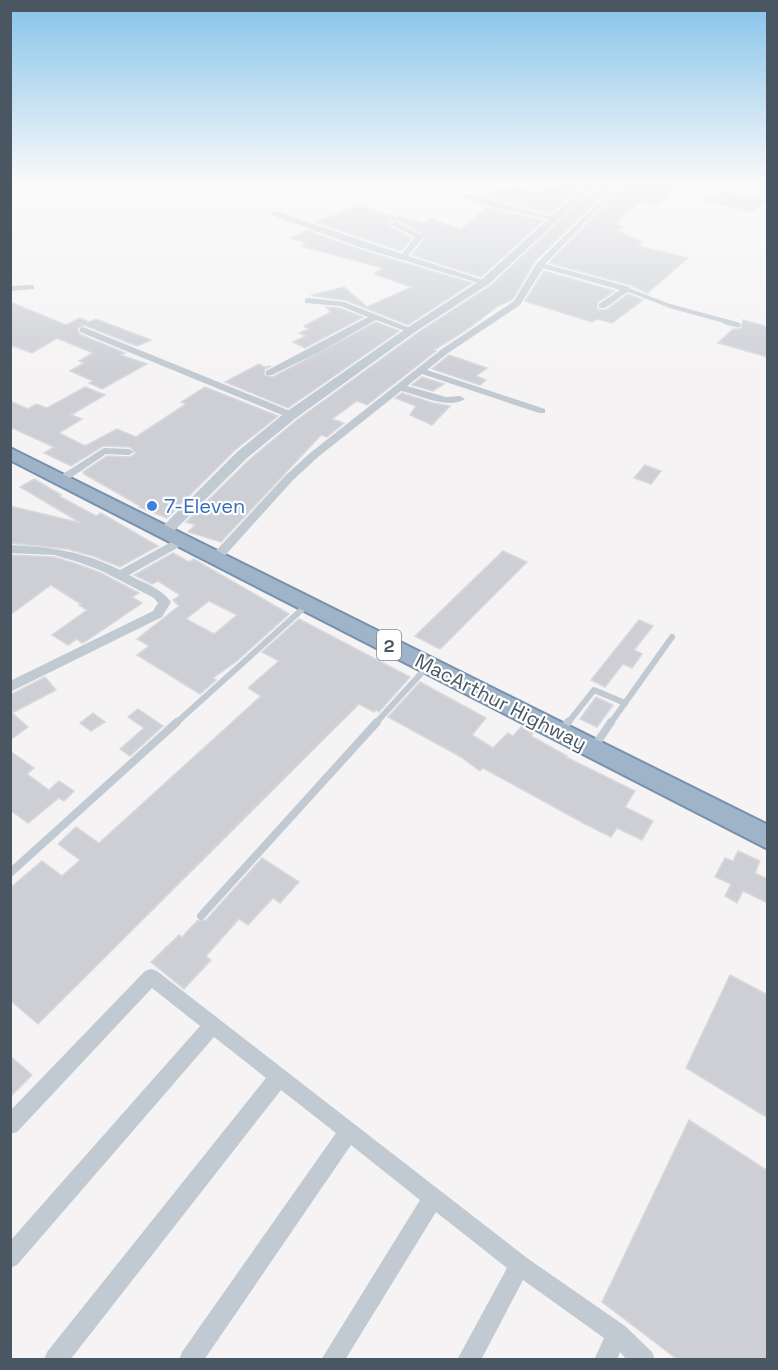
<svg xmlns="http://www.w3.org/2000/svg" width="778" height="1370" font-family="'Space Grotesk',sans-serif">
<rect width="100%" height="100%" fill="#f5f3f3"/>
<g fill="#cdcfd5" stroke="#d7d9de" stroke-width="1.5" fill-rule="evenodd">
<path d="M563,184H584L551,214L481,196L503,187L508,188L512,186L536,191L540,185L555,187Z"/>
<path d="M599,184H614L535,261L513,299L498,306L465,331L434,350L436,351L367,405L357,401L332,419L344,423L327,437L321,435L221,542L188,532L195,525L186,522L249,460L297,420L416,334L490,286Z"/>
<path d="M625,184L674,186L667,199H663L660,205L639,203L615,223L624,227L618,231L642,242L638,246L688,258L647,293L630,285L549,263Z"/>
<path d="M720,190L767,200L751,212L706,201Z"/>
<path d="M359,205L396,218L400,216L424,223L432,219L461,229L487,208L544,220L481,277L412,255L426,236L397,220L388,222L387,225L412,238L401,251L315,222Z"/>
<path d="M307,230L355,248L472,283L408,325L345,300L314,296L312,295L344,287L367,307L412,287L374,274L383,268L301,246L307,243L291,238Z"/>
<path d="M544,271L615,291L598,302L597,308L599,310H606L628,294L643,300L612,323L597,319L592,322L525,301Z"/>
<path d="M10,302L66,325L80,318L89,322L96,319L151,340L137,346L84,325L78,328L79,334L125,353L121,355L147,364L102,389L89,383L93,381L70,371L84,363L79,361L93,353L57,338L32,353L10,345Z"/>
<path d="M326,307L339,308L363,317L305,348L293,342L306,336L299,333L309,329L304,326L331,312Z"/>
<path d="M743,320L768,327V357L718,343L733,329H741Z"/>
<path d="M376,322L399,331L288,408L225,382L259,364L264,367L271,366L265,369L264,375L273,377Z"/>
<path d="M449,355L487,368L476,376L486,380L480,385L432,369Z"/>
<path d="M422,377L444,384L433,391L412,385Z"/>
<path d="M85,387L105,395L71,415L82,419L59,433L85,446L117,429L136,437L186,404L181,402L205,387L278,416L235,450L167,518L139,507L140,506L84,474L83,472L107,456L130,457L136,453L130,447L103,446L71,466L44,453L54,447L10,427V401L28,409L36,404L47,408Z"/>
<path d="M402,393L433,403L450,406L432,425L410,415L416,406L395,398Z"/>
<path d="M645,465L661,471L651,484L634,478Z"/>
<path d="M34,479L61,495L59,496L96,516L101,513L158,546L120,567L93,556L67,549L10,543V506L81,523L20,487Z"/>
<path d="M503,551L527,562L440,649L415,636Z"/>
<path d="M173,553L189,562L194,559L289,614L237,661L213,678L216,680L200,694L137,655L149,646L137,639L179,606L173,600L180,595L158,581L152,584L134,575ZM209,601L237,615L214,634L186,619Z"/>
<path d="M10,555L54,557L77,564L101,573L139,593L132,597L142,603L86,641L82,643L77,639L68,645L52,635L87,610L79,605L81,604L51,585L10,615Z"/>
<path d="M299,619L410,677L379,712L376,710L374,712L359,704L38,1024L10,1000V888L42,861L62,876L80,860L58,844L76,827L99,843L261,696L248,688L279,661L262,652Z"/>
<path d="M639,620L653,626L634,650L642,654L632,668L623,664L605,687L591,680Z"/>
<path d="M45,677L56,690L12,713L28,727L10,740V695Z"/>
<path d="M420,682L486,718L472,735L493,748L508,733L513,736L521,727L533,734L531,736L567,756L566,757L635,791L625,807L653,821L642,840L617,828L611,837L585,824L483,768L480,771L461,757L388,717Z"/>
<path d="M596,697L613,705L597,727L580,719Z"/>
<path d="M138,709L163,726L130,756L120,749L144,728L128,717Z"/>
<path d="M93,713L105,722L91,731L80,723Z"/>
<path d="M10,751L34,768L27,774L49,790L59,781L74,791L64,801L59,798L28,823L10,810Z"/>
<path d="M738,851L760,861L755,873L768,879V903L743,891L737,903L725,896L731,884L715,877L725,858L733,861Z"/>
<path d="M262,858L299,882L280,903L273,898L248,925L239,919L206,956L211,960L184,989L151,962L179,935L182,937L197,921L206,920Z"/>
<path d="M730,975L768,995V1118L686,1068Z"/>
<path d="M10,1056L32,1075L10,1097Z"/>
<path d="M689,1120L768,1171V1359H677L602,1302Z"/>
</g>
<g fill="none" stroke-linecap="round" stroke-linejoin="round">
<defs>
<path id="trunk" d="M10,448L768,825V849L10,460Z"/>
</defs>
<use href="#trunk" stroke="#7690ad" stroke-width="4"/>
<path stroke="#c1cad2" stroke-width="4" d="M626,289L670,306L732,323"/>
<path stroke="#c1cad2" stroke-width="5" d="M726,322L738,325"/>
<g stroke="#c1cad2" stroke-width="6">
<path d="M175,724L308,604"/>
<path d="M375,724L427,667"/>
<path d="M567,724L594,690L625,703"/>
<path d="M610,724L672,637"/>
</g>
<g stroke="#c1cad2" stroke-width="8">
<path d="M561,732L568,722"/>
<path d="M594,747L611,722"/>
<path d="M10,873L177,722"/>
<path d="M201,916L377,722"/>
</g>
<g fill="#c1cad2" fill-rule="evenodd">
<path d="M617,184H623L545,264L629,287V291L605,308H599V304L620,290L543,268L520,305L448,353L427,370L545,409V413H539L422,374L407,386L446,397L460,396L465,399C449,410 419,395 401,391L318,457L293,480L221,560H213L211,557L213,554L285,476L310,453L442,349L514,301L537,263Z"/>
<path d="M746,184L768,185V189Z"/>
<path d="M462,193L558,218L554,220L491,207L460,196Z"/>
<path d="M275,211L402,254L415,237L389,224L396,222L424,236L408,256L489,282L482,284L356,246L272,215L271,213Z"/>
<path d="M31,285H34V289L10,291V286Z"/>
<path d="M308,298L344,302L415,330L408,332L376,320L321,351L272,375H266V371L368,317L340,306L305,303V299Z"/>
<path d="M83,327L295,413L296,415L291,418L287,417L80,332V328Z"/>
<path d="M104,448L129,449L134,452L129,455L106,454L66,481H58V477Z"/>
<path d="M182,536L188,540L186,543L129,575C144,583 161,588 171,602L162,617L10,692V681L153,611L158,603L154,598L102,571L78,562L54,555L10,553V545C51,547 82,551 120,570Z"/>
<path d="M151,969L157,971L527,1258L625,1326L652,1352L655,1360H627L620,1352L617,1360H594L604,1338L523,1280L481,1360H457L507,1268L436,1212L345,1360H321L420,1200L351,1145L204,1360H179L182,1352L336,1133L281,1090L70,1360H44L47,1352L266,1078L214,1037L17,1265L10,1268V1241L200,1026L152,988L17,1132L10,1134V1111L145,971Z"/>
</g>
<path fill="#c1cad2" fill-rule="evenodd" d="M587,184H597L489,284L415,332L296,418L247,458L171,534H161L158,531L237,452L286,412L407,328L481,280Z"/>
<use href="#trunk" fill="#9fb4c9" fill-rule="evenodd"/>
</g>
<linearGradient id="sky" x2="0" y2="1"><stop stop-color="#85c3ea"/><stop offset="0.49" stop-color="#fafafa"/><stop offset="1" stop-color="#fafafa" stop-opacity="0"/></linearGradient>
<rect width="778" height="375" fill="url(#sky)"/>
<circle fill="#3f7fe0" stroke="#fff" stroke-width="2" cx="152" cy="506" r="6"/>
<g text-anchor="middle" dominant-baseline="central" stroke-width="4.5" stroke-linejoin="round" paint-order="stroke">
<rect fill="#fff" stroke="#808990" stroke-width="1.5" x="377" y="630" width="24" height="30" rx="4.5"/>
<g font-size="18" font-weight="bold" fill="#4a5661">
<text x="389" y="645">2</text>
</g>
<g font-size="20" fill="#366cbe" stroke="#fff" text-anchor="start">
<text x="164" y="506">7-Eleven</text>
</g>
<g font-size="20" fill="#4a5661" stroke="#fff">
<text transform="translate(501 702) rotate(27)">MacArthur Highway</text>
</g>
</g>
<rect width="778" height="1370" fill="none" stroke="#4a5661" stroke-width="24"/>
</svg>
